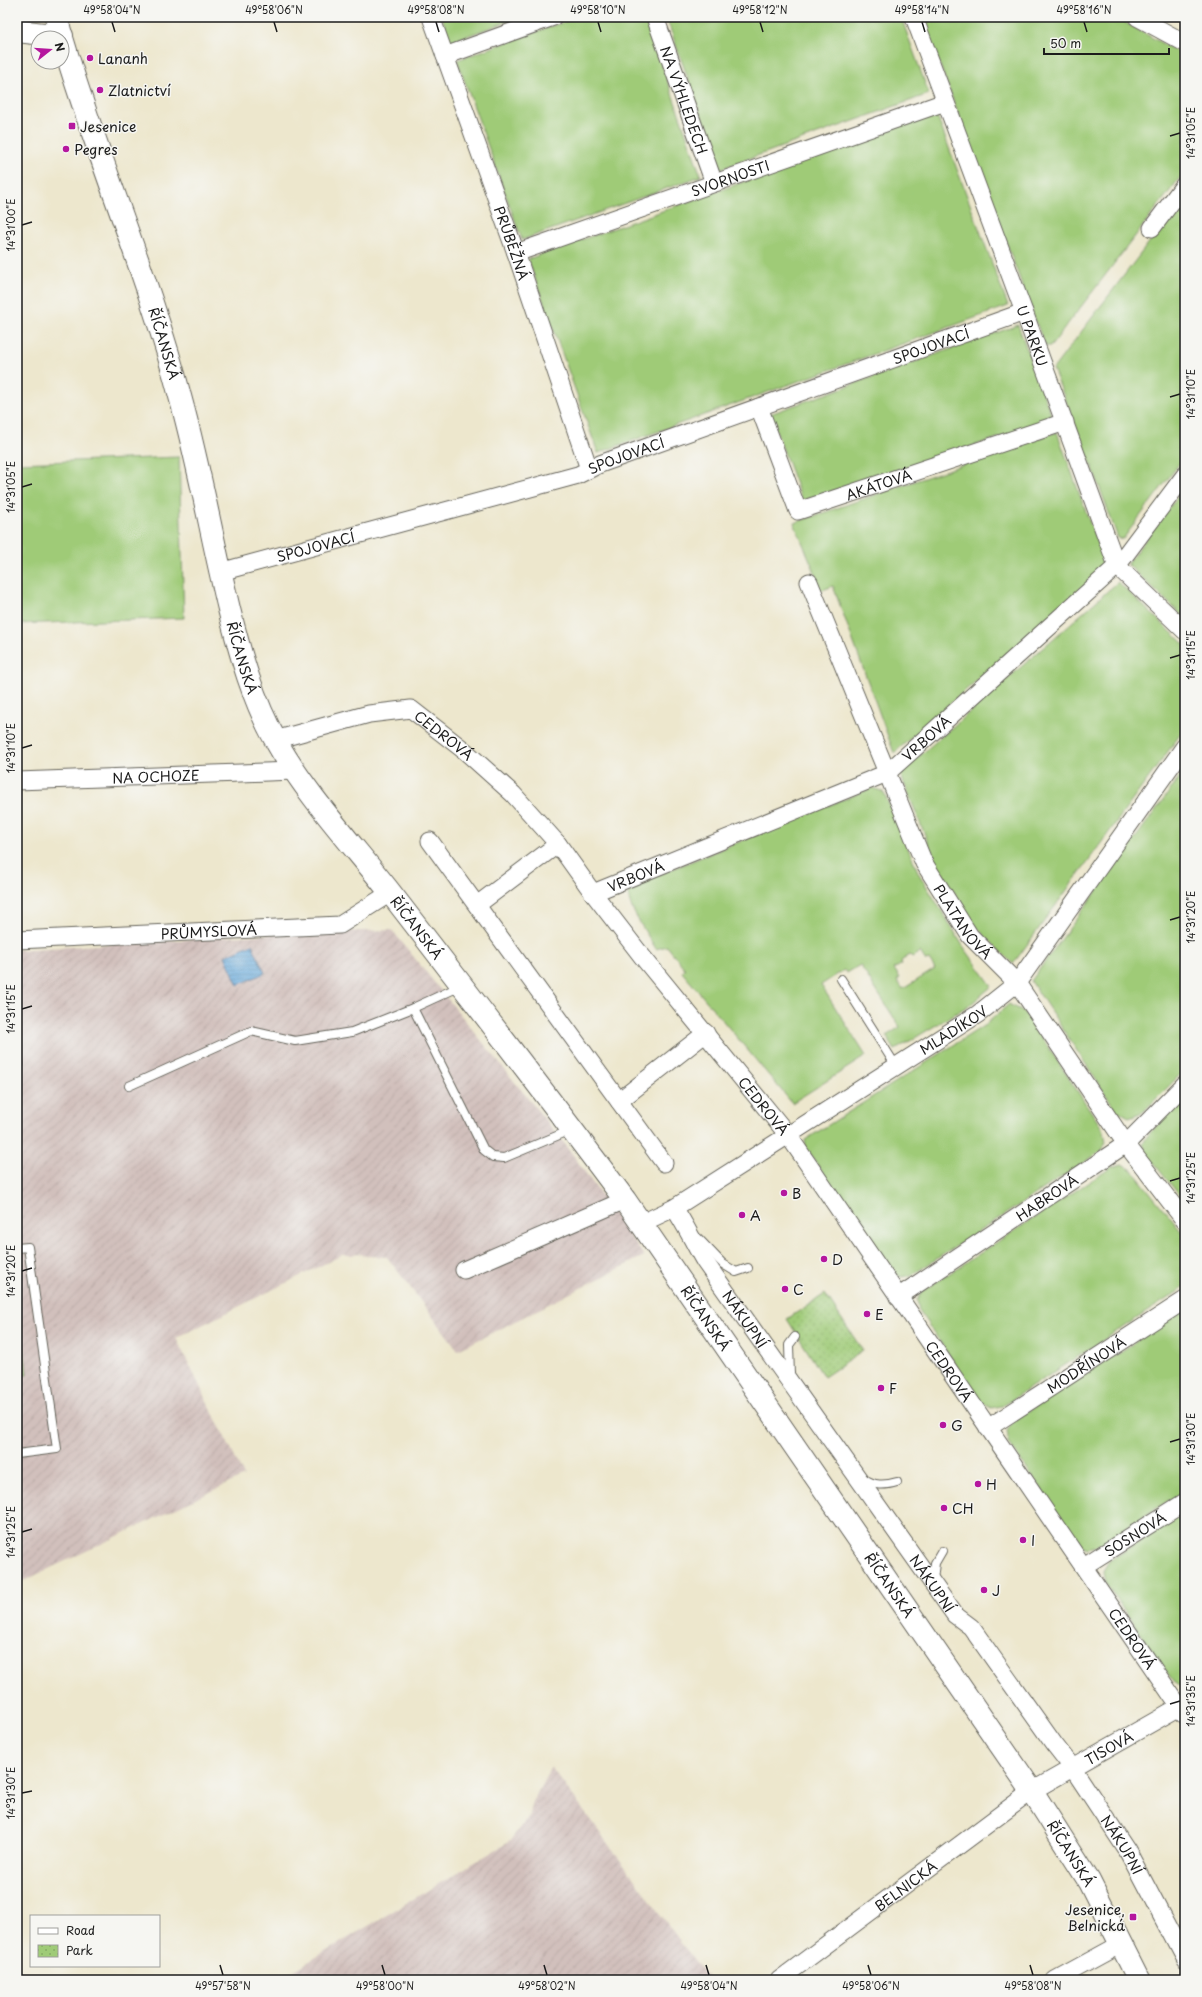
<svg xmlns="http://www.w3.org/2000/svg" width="1202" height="1997" font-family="'Playpen Sans',sans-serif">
<defs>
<pattern id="industrial-furrows" width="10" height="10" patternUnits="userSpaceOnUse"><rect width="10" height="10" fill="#d1c0bc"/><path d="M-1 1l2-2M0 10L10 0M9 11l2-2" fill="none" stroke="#b3a4a1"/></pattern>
<pattern id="park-dots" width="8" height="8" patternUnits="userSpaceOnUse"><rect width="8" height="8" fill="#9fcb77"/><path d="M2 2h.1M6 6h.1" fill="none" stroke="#88ae66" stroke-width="1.8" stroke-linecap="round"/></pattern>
<pattern id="water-rules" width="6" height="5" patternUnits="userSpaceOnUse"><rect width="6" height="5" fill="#66a9db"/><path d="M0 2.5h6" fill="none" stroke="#5389b1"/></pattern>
</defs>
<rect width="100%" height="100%" fill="#f6f6f2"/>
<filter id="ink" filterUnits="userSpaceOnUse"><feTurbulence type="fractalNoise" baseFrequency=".025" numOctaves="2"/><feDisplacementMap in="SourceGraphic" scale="8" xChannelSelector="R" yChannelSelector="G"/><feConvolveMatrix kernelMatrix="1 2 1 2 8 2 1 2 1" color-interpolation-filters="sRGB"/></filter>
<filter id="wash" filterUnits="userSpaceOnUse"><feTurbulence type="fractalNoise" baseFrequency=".012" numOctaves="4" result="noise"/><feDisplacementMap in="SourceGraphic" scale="16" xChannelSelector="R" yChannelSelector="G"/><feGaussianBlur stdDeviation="0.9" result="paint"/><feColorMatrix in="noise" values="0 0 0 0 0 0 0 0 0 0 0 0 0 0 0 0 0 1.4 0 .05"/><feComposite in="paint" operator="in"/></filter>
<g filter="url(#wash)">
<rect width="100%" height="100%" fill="#ede7cd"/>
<g fill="url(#industrial-furrows)">
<path d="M392,930L568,1148L644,1256L458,1350L387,1257L367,1256L357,1253L352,1255H342L176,1338L244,1476L17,1584V950L273,934Z"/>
<path d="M551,1767L709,1980H278L512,1840L516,1832L530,1816L532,1803Z"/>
</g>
<g fill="#9fcb77" stroke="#5e744a" fill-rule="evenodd">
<path d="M442,17H520L450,42Z"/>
<path d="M578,17H645L701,176L522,240L457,60Z"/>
<path d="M666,17H901L929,94L720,169Z"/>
<path d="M922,17H1115L1185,56V171L1051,346H1045Z"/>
<path d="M936,113L1008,306L598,453L528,259Z"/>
<path d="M1185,195V456L1123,539L1118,538L1090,461L1053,369Z"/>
<path d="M1018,325L1053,420L802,501L770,414Z"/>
<path d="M1057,432L1106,567L894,753L833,586L820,591L814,570L794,523Z"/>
<path d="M179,457L184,618L17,624V463Z"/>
<path d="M1185,487V618L1127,564Z"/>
<path d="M1118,582L1185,645V728L1013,964L977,928L937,865L900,773Z"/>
<path d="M1185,770V1070L1143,1112L1129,1117L1116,1110L1031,981Z"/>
<path d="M872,788L882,791L885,795L919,874L963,946L992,986L971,1004L895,1050L886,1036L900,1027L860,965L847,973L844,970L821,985L866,1056L792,1103L682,972L685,969L667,946L656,949C650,939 629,908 629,898C628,891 633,886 638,883ZM920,952L926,961L929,960L935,969L903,989L897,980L900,978L894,969L902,964L901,961L910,955L912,957Z"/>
<path d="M1009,1004L1026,1014L1104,1131L1106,1142L1100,1152L912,1275L901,1277L891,1271L806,1148L805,1140L985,1025Z"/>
<path d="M1185,1097V1202L1147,1155L1143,1144L1148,1135Z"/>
<path d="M1122,1164L1132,1170L1185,1236V1287L1002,1406L991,1408L981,1402L919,1311L917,1300L924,1290L1112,1167Z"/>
<path d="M1185,1310V1490L1098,1546L1087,1548L1077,1542L1009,1443L1007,1431L1013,1421Z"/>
<path d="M23,1342L27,1375L17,1376V1343Z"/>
<path d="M1185,1513V1687H1182L1173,1681L1142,1636L1105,1582L1103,1571L1109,1561Z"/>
</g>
<path fill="url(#park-dots)" stroke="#5e744a" d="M825,1294L863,1351L824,1377L787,1319Z"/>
<path fill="url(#water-rules)" stroke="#41627c" d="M252,944L265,973L238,985L225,956Z"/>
</g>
<g filter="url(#ink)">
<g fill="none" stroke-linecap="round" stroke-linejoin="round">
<defs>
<g id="lane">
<path d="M841,979L896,1066"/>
<path d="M413,1008L484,1150L493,1157L504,1158L571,1130"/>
<path d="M17,1060L19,1064"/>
<path d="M129,1086L251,1031L295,1041L352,1032L413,1008L461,986"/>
<path d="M698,1238L723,1264L736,1272L748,1268"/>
<path d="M17,1248L28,1247L57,1449L17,1454"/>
<path d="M790,1376L789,1345L795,1337"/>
<path d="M863,1478C874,1486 884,1486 897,1482"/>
<path d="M933,1580L935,1563L942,1551"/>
</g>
<g id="street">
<path id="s1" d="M431,17L516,253L589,469"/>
<path id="s2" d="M655,17L714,183"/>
<path id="s3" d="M914,17L1024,312L1117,566L1185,631"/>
<path d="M1137,17L1185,43"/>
<path d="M445,56L553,17"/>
<path d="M1152,228L1185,184"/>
<path id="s4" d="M516,253L945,102"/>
<path id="s5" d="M759,407L798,511L1065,422"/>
<path id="s6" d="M220,572L578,475L600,464L1024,312"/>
<path id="s7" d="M809,582L924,863L970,936L1017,983L1126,1144L1185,1221"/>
<path id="s8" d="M275,740L369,714L411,709L465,751L513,794L558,844L593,893L641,955L788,1135L1185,1715"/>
<path id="s9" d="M17,781L294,771"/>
<path d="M430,841L664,1163"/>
<path id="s10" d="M593,893L887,773L1117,566L1185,475"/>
<path d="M477,905L558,844"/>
<path id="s11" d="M17,940L340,925L390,893"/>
<path d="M619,1101L706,1033"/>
<path id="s12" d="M674,1208C686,1225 694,1244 705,1262L955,1615L971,1627L1054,1744L1072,1767L1127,1850L1185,1960"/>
<path id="s13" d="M640,1224L674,1208L978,1014L1017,983L1185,746"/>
<path d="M464,1270L625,1200"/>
<path id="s14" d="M898,1297L1126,1144L1185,1084"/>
<path id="s15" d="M988,1428L1185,1300"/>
<path id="s16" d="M1084,1566L1185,1502"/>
<path id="s17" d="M779,1980L1032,1791L1185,1704"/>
<path d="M1055,1980L1121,1944"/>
</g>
<g id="secondary">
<path id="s18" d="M56,17C92,146 147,270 181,400C200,469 212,539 229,609C240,653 253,701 276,741C306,795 355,847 393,896C471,997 549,1098 625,1200L1032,1791L1089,1881L1139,1980"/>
<path d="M17,31L62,36"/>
</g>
</defs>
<use href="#lane" stroke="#65635a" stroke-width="10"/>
<use href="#street" stroke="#65635a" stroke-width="19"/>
<use href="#secondary" stroke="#65635a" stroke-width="24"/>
<use href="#lane" stroke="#fff" stroke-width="8"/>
<use href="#street" stroke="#fff" stroke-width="17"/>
<use href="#secondary" stroke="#fff" stroke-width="22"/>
</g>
</g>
<path fill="none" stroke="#1c1c1c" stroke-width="1.5" d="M112,22L115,32M274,22L277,32M436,22L439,32M598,22L601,32M760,22L763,32M922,22L925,32M1084,22L1087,32M1170,136L1180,133M22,225L32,222M1170,397L1180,394M22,487L32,484M1170,658L1180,655M22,748L32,745M1170,920L1180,917M22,1009L32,1006M1170,1181L1180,1178M22,1271L32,1268M1170,1442L1180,1439M22,1532L32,1529M1170,1704L1180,1701M22,1793L32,1791M220,1965L223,1975M382,1965L385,1975M544,1965L547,1975M706,1965L709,1975M868,1965L871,1975M1030,1965L1033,1975"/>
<g fill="#b5179e" stroke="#f6f6f2" stroke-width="1.5">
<circle cx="90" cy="58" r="4"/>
<circle cx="100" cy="90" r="4"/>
<rect x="68" y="122" width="8" height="8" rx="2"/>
<circle cx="66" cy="149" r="4"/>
<circle cx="784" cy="1193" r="4"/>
<circle cx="742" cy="1215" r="4"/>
<circle cx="824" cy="1259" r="4"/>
<circle cx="785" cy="1289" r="4"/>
<circle cx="867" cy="1314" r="4"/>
<circle cx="881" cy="1388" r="4"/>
<circle cx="943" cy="1425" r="4"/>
<circle cx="978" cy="1484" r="4"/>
<circle cx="944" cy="1508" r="4"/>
<circle cx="1023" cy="1540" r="4"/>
<circle cx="984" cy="1590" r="4"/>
<rect x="1129" y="1913" width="8" height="8" rx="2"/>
</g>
<g text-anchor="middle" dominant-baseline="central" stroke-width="3" stroke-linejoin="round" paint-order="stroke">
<g font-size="14" fill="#1c1c1c" stroke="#f6f6f2" text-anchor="start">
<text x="98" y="58">Lananh</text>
<text x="108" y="90">Zlatnictví</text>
<text x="80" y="126">Jesenice</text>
<text x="74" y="149">Pegres</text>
<text x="792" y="1193">B</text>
<text x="750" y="1215">A</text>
<text x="832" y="1259">D</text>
<text x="793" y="1289">C</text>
<text x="875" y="1314">E</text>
<text x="889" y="1388">F</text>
<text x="951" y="1425">G</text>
<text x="986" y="1484">H</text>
<text x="952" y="1508">CH</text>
<text x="1031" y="1540">I</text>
<text x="992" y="1590">J</text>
<text x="1125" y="1909" text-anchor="end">Jesenice,<tspan x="1125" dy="16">Belnická</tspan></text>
</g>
<g font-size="14" fill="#1c1c1c" stroke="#f6f6f2">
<text stroke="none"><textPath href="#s2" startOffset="88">NA VÝHLEDECH</textPath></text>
<text stroke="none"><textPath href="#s4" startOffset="227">SVORNOSTI</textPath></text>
<text stroke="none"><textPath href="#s1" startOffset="240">PRŮBĚŽNÁ</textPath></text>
<text stroke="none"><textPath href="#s3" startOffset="340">U PARKU</textPath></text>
<text stroke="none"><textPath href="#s18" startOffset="344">ŘÍČANSKÁ</textPath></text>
<text stroke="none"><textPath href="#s6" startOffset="747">SPOJOVACÍ</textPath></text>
<text stroke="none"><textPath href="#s6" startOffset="423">SPOJOVACÍ</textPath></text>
<text stroke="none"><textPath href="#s5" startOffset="196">AKÁTOVÁ</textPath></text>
<text stroke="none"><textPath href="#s6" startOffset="99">SPOJOVACÍ</textPath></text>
<text stroke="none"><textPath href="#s18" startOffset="668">ŘÍČANSKÁ</textPath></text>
<text stroke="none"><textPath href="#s8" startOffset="182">CEDROVÁ</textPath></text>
<text stroke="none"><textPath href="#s10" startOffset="370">VRBOVÁ</textPath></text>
<text stroke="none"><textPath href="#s9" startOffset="139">NA OCHOZE</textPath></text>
<text stroke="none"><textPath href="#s10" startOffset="46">VRBOVÁ</textPath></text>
<text stroke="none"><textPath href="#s7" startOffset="374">PLATANOVÁ</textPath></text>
<text stroke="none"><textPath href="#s18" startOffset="992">ŘÍČANSKÁ</textPath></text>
<text stroke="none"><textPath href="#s11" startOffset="192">PRŮMYSLOVÁ</textPath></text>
<text stroke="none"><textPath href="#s13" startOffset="369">MLADÍKOV</textPath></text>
<text stroke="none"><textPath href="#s8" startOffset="673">CEDROVÁ</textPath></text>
<text stroke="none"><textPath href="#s14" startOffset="179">HABROVÁ</textPath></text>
<text stroke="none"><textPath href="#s18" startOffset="1478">ŘÍČANSKÁ</textPath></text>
<text stroke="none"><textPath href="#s12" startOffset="132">NÁKUPNÍ</textPath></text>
<text stroke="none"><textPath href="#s15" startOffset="117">MODŘÍNOVÁ</textPath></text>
<text stroke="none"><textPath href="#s8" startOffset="997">CEDROVÁ</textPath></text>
<text stroke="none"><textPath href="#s16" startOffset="60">SOSNOVÁ</textPath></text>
<text stroke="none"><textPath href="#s12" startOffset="456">NÁKUPNÍ</textPath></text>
<text stroke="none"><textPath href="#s18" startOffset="1802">ŘÍČANSKÁ</textPath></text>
<text stroke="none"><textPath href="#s8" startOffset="1321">CEDROVÁ</textPath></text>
<text stroke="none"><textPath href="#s17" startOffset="404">TISOVÁ</textPath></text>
<text stroke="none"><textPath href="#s12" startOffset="780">NÁKUPNÍ</textPath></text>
<text stroke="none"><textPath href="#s18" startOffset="2126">ŘÍČANSKÁ</textPath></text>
<text stroke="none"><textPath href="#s17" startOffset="158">BELNICKÁ</textPath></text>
</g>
</g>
<rect width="1202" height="1997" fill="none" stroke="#f6f6f2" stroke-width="44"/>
<rect x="30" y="1915" width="130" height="52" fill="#f6f6f2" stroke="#9f9f9c"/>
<rect x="38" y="1928" width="20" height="6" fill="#ffffff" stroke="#9f9f9c"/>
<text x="66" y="1935" font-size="12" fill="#1c1c1c">Road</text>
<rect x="38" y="1945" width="20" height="12" fill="url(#park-dots)" stroke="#9f9f9c"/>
<text x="66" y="1955" font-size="12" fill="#1c1c1c">Park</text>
<g transform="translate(50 50) rotate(73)"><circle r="19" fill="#f6f6f2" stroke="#9f9f9c"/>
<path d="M0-3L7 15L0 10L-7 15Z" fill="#b5179e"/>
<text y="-6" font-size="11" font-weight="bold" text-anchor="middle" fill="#1c1c1c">N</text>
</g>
<path d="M1044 48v6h125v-6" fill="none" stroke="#1c1c1c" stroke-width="2"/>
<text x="1050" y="48" font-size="12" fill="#1c1c1c" stroke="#f6f6f2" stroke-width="3" paint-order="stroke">50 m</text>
<rect x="22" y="22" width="1158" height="1953" fill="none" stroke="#1c1c1c" stroke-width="1.5"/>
<g font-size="10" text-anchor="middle" fill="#1c1c1c">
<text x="112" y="14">49°58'04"N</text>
<text x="274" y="14">49°58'06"N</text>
<text x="436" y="14">49°58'08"N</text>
<text x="598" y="14">49°58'10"N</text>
<text x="760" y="14">49°58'12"N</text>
<text x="922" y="14">49°58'14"N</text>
<text x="1084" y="14">49°58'16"N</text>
<text transform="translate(1191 133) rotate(-90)" y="4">14°31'05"E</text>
<text transform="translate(11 225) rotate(-90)" y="4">14°31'00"E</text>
<text transform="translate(1191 394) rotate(-90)" y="4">14°31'10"E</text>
<text transform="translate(11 487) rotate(-90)" y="4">14°31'05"E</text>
<text transform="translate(1191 655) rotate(-90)" y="4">14°31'15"E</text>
<text transform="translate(11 748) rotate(-90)" y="4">14°31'10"E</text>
<text transform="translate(1191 917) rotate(-90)" y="4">14°31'20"E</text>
<text transform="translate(11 1009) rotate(-90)" y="4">14°31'15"E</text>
<text transform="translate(1191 1178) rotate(-90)" y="4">14°31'25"E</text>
<text transform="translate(11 1271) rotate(-90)" y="4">14°31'20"E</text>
<text transform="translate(1191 1439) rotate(-90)" y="4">14°31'30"E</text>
<text transform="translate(11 1532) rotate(-90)" y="4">14°31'25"E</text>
<text transform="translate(1191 1701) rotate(-90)" y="4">14°31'35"E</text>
<text transform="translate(11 1793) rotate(-90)" y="4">14°31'30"E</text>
<text x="223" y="1990">49°57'58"N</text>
<text x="385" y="1990">49°58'00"N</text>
<text x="547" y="1990">49°58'02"N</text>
<text x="709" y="1990">49°58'04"N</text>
<text x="871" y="1990">49°58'06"N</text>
<text x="1033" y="1990">49°58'08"N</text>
</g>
</svg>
